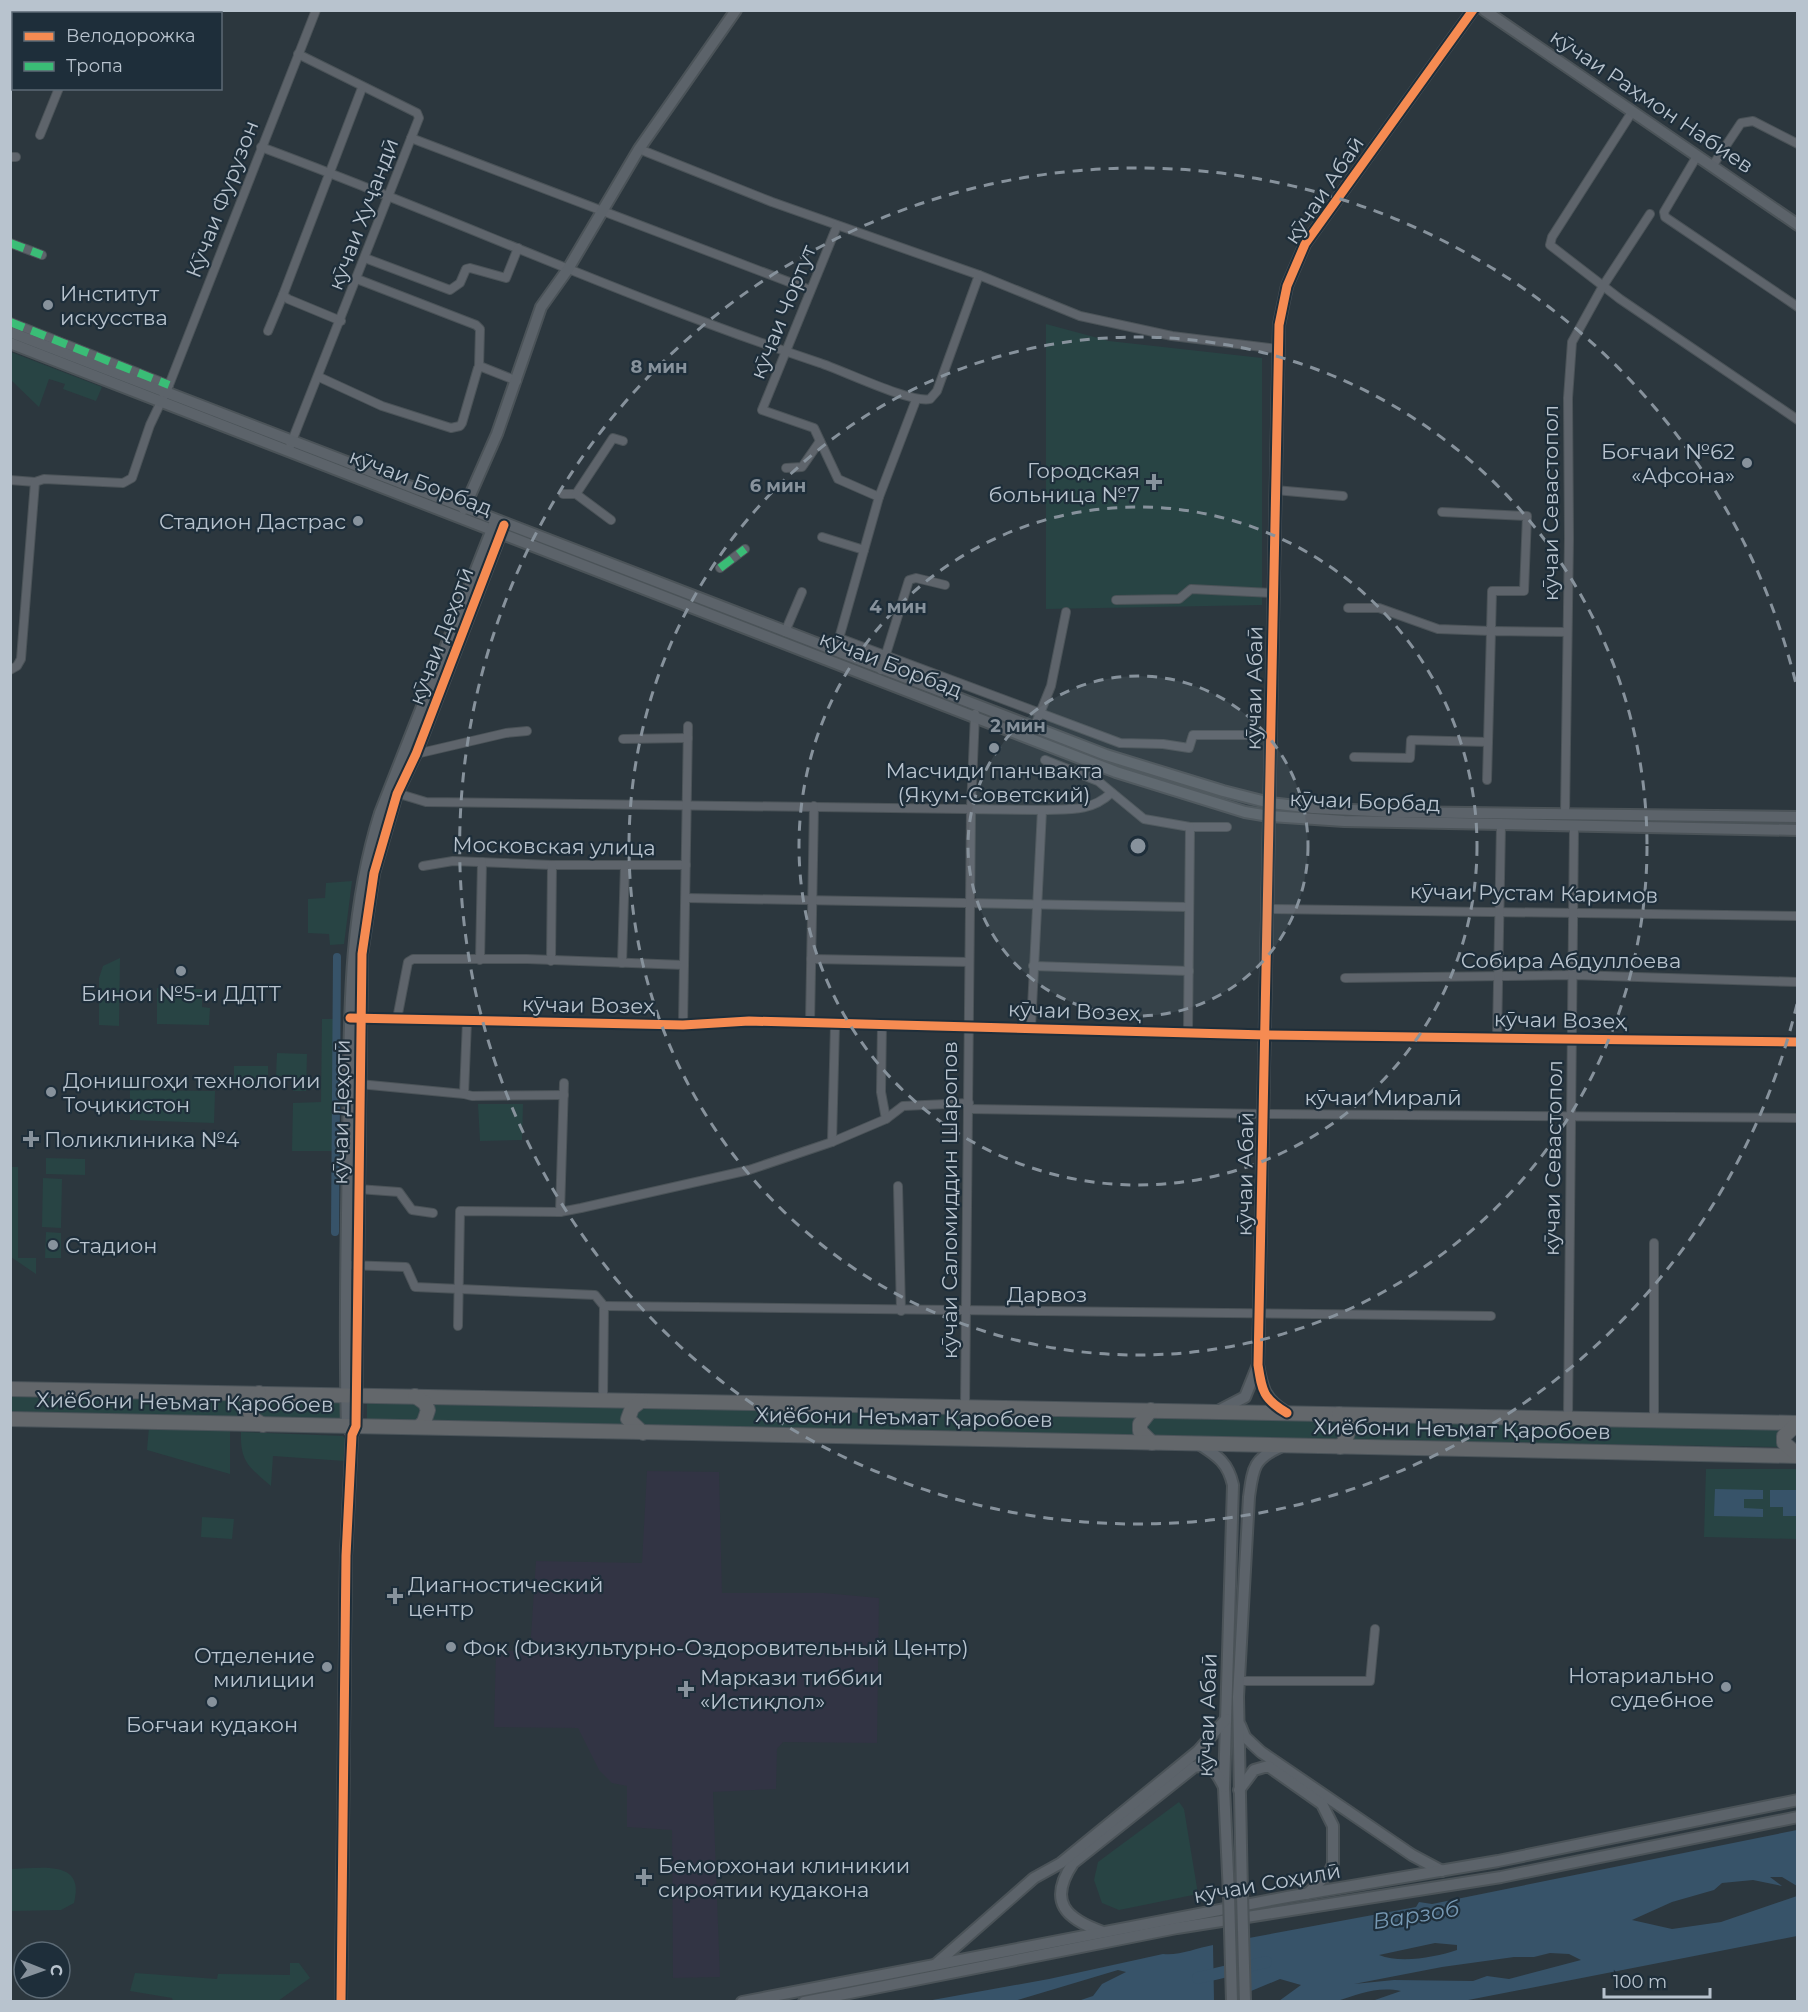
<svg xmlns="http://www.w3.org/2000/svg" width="1808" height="2012" font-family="Montserrat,sans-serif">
<rect width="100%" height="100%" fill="#2c373e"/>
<path fill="#323444" d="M647,1471L719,1472L722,1593H824L879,1598L877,1743L783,1742L777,1749L776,1789L713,1792L720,1977L673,1978L672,1830L627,1827V1786L612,1783L599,1770L578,1728L494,1727L496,1651H530L536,1561L642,1563Z"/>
<g fill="#284444">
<path d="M1046,324L1109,341L1262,358V605L1046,609Z"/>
<path d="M11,352L102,387L96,401L63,389L65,384L49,379L39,407L11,380Z"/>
<path d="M352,881L344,944L330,945L329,934L308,933V899L325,898L326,883Z"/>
<path d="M120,958L119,1026L99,1025V978L103,966Z"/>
<path d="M157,988L202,989V1007L210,1008L209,1025L157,1024Z"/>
<path d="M322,1019H340L336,1151H292L293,1103L321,1102Z"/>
<path d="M277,1053L307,1054L306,1091H293V1076H276Z"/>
<rect x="234" y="1066" width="34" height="18"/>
<path d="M130,1090L215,1091L214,1123L130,1120Z"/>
<path d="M478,1104H523L522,1140L480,1141Z"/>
<path d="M46,1158L85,1159V1175L46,1174Z"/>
<path d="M10,1167H18V1258H36V1274L11,1257Z"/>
<path d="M43,1178L62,1179L61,1228L42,1227Z"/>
<path d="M46,1232L61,1233V1258H45Z"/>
<path d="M11,1395L247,1400V1418L11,1413Z"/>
<path d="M261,1400H342V1419L261,1418L258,1407Z"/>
<path d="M367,1401L418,1402L423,1406L421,1420H367Z"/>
<path d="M430,1402L625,1407L623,1420L625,1425L429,1421Z"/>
<path d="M643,1407L1138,1416L1137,1435L644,1426L638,1424L635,1415Z"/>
<path d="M1153,1416L1337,1420L1342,1431L1339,1439L1151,1435L1147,1424Z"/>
<path d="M1352,1420L1780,1430V1447L1352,1440Z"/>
<path d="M149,1427L230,1428V1474L147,1450Z"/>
<path d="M241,1432L343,1436L347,1441L345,1461L273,1456L271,1486C249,1467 240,1462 241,1432Z"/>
<path d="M1706,1469H1797V1539L1704,1537Z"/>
<path d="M202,1517L234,1519L232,1539L201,1537Z"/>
<path d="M1179,1802L1184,1809L1198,1894L1119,1910L1102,1903L1094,1880L1098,1862Z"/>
<path d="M10,1869C39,1869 86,1858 74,1903L61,1910L11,1911Z"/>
<path d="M290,1963H299L310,1978L278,2001H173L172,1998L130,1991L135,1973L217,1979L218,1974L290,1975Z"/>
</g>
<g fill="#375369" fill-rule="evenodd">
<path d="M1715,1489L1763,1490V1499H1744V1508L1763,1509V1517L1714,1516Z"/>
<path d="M1770,1490H1797V1516H1783V1507H1770Z"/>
<path d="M1797,1830V1886L1782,1877H1770L1782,1886L1753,1880L1722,1883L1714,1890L1672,1902L1632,1920L1672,1929L1721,1922L1797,1896V1936L1463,2001H1372L1401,1991C1377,1986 1359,1994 1337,2001C1323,2005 1294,2002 1279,2001L1301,1985L1280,1979L1251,1991L1249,1938L1416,1907L1419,1902L1432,1904ZM1435,1943L1457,1945V1950C1436,1957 1401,1964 1379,1955ZM1550,1953L1569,1954L1581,1960L1509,1979L1487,1976L1473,1981L1394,1980L1354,1984L1442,1967L1514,1957H1534Z"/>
<path d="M1213,1945L1214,2001H1078L1093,1996L1102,1984L1126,1972L1118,1970L1014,2001H927L1049,1979L1163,1954C1178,1956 1197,1948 1213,1945Z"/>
</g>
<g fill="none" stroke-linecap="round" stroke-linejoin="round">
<path stroke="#375369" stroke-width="8" d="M335,1232L337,957"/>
<path stroke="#375369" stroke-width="12" d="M1198,1978L1266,1962"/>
<defs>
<g id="street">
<path d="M10,13L14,14"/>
<path d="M10,83L14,81"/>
<path d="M1632,112L1552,237L1550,245L1620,299L1798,420"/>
<path d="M40,135L59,88"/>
<path d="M411,138L810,290"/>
<path d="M261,147C448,216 630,300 820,363C842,370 912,404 930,399L937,391L979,275"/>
<path d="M639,149L772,202L979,275L1080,316L1172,336L1278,349"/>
<path d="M1697,156L1664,212L1665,217L1798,307"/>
<path d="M10,157H16"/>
<path d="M1713,165L1741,123L1753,121L1798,144"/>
<path d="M837,226L762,410L814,428L838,479L879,497"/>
<path d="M10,243L42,255"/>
<path d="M365,258L450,290L460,283L466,269L470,268L506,278L518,248"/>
<path d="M357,279L476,325L480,329L479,367"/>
<path d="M341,321L288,299L283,295L362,88"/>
<path d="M10,322L169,385"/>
<path d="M268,331L283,295"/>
<path d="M319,377L382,406L451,428L460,426L462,423L478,368L482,367L517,381"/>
<path d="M290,446L419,118L417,113L298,54"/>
<path d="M786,468L802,467L820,441"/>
<path d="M10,480L35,482"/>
<path d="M1275,490L1343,496"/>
<path d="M563,494H576L613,438L623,441"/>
<path d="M576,494L611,520"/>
<path d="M822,537L864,550"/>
<path d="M720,568L745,549"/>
<path d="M1116,600L1179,599L1191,589L1274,593"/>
<path d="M1348,608H1379L1438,629L1491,631L1492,591H1524L1527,516L1442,512"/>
<path d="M785,632L802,592"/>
<path d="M839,638L1120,743L1163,744L1189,748L1193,735H1248"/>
<path d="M838,642L879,497L916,400"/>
<path d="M10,670L17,666L21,659L35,482L44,479L123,483L132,478L150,425L169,385L316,10"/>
<path d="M881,670L909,580L916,578L945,585"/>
<path d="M1034,728L1051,686L1066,612"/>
<path d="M623,739L688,738"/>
<path d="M416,754L506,733L527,731"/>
<path d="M1354,757L1410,758L1411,740L1488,742"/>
<path d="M1045,760L1098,781L1144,819L1190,827H1227"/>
<path d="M1487,780L1491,631L1566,632"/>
<path d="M393,792L426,802L1042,810C1068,809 1091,812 1111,793"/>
<path d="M1565,814L1569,538L1568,398L1572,342L1603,286L1650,214"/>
<path d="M423,866L453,861L552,865H686"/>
<path d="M687,898L1189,907"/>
<path d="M1269,909L1798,916"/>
<path d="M811,959L969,962"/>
<path d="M480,960L482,862"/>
<path d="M551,961L552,865"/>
<path d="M622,963L625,865"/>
<path d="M1033,966L1189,971"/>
<path d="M1345,978L1574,975L1798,982"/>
<path d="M356,1018L683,1025L749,1021L1266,1035L1798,1042"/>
<path d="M397,1019L408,962L413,959H527L684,965"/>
<path d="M467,1021L464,1094L472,1096L564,1095"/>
<path d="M810,1023L814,806"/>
<path d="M882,1024L881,1092L886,1119"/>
<path d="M683,1025L688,726"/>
<path d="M1031,1027L1042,810"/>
<path d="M1188,1032L1190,827"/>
<path d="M1497,1038L1501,825"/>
<path d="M359,1084L464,1094"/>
<path d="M969,1109L1265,1114L1798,1118"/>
<path d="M832,1142L835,1025"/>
<path d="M898,1186L901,1311"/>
<path d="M358,1189L399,1192L412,1210L433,1213"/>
<path d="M560,1212L564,1083"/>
<path d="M1654,1243V1420"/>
<path d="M346,1265L406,1267L415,1287L595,1295L604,1306L603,1400"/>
<path d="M604,1306L1491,1316"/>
<path d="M458,1326L460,1211L560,1212L581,1208L749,1170L832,1142L886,1119L903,1106L969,1103"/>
<path d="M965,1407L971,808L975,714"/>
<path d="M1568,1418L1574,827"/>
<path d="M1239,1681H1370L1375,1629"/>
</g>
<g id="secondary">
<path d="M1484,10L1798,225"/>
<path d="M10,332L1106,755L1223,791L1270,803L1313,808L1392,812L1798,817"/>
<path d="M10,343L1116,772L1245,812L1269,816L1344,821L1798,830"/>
<path d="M464,509L497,434L541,307L568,269L639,149L736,10"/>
<path d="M1220,1410L1245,1397L1258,1365"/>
<path d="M1286,1412C1265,1400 1262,1388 1258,1365L1279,325L1287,286L1305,244L1473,10"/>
<path d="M350,1431L347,1426C344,1331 347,1237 348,1143C350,1031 346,921 380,813L494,524"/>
<path d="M1199,1444C1218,1456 1228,1463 1233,1485L1224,1788L1229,1895"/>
<path d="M1240,1725L1245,1737L1261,1752L1412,1855L1442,1871"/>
<path d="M1239,1790L1254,1770L1268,1766L1322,1804L1333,1826V1864L1329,1873L1307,1894"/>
<path d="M1242,1894L1238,1697L1249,1497C1253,1469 1253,1459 1280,1447"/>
<path d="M1103,1932C1066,1919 1047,1902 1073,1863L1194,1767C1213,1763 1216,1772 1224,1787"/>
<path d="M936,1964L1034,1878L1061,1863L1198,1751L1226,1719"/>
<path d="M341,2002L346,1556L352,1435L356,1426L362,954L374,873L397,794L416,754L503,528"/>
<path d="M742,2002L1287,1897L1498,1861L1798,1800"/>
<path d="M804,2002L1177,1928L1501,1877L1798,1817"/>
</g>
<g id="highway">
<path d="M10,1389L1798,1423"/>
<path d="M259,1393L249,1409L252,1418L263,1425"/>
<path d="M415,1396L425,1403L428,1410L424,1422L419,1427"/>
<path d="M641,1401L632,1408L628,1419L643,1433"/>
<path d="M1151,1410L1140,1424V1431L1152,1443"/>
<path d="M1339,1414C1351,1426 1351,1434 1340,1447"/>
<path d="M10,1419L1798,1456"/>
<path d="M1798,1423L1784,1436V1443L1798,1455"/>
</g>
</defs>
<use href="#street" stroke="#4b5358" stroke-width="10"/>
<use href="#secondary" stroke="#4b5358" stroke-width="14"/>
<use href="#highway" stroke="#4a5359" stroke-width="16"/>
<use href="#street" stroke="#5e646b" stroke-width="8"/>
<use href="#secondary" stroke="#5c636a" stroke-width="10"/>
<use href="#highway" stroke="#63676b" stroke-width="14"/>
<defs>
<g id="secondary-bridge">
<path d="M1242,1894L1245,2002"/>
<path d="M1229,1895L1232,2002"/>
</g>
</defs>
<use href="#secondary-bridge" stroke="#4b5358" stroke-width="14" stroke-linecap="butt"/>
<use href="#secondary-bridge" stroke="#5c636a" stroke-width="10"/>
<g stroke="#3abd76" stroke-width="8" stroke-dasharray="15 8" stroke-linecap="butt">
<path d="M10,243L42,255"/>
<path d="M10,322L169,385"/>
<path d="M720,568L745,549"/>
</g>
<defs>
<g id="cycleway">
<path d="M350,1018L683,1025L749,1021L1266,1035L1798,1042"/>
<path d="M1287,1413C1263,1399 1262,1391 1258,1365L1279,325L1287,286L1305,244L1473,10"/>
<path d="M341,2002L346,1556L352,1435L356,1426L362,954L374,873L397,794L416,754L504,525"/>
</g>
</defs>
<use href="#cycleway" stroke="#1e2e3a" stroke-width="13"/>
<use href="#cycleway" stroke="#f68b52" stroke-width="9"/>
</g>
<circle cx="1138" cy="846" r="170" fill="#87929c" fill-opacity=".12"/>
<g fill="none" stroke="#87929c" stroke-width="3" stroke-dasharray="10 8">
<circle cx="1138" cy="846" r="170"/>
<circle cx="1138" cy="846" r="339"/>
<circle cx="1138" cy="846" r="509"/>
<path d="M1797 1004A678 678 0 1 1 1797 688"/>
</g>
<g fill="#87929c" stroke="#1e2e3a" stroke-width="2">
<circle cx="48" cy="305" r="6"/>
<circle cx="1747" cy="463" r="6"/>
<path d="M1151 473h6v6h6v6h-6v6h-6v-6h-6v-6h6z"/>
<circle cx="358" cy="521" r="6"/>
<circle cx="994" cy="748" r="6"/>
<circle cx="181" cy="971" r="6"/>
<circle cx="51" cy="1092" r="6"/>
<path d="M28 1130h6v6h6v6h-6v6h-6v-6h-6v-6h6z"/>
<circle cx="53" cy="1245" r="6"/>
<path d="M392 1587h6v6h6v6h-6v6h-6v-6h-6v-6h6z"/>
<circle cx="451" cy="1647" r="6"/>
<circle cx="327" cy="1667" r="6"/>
<circle cx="1726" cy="1687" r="6"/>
<path d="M683 1680h6v6h6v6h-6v6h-6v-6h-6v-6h6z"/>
<circle cx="212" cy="1702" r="6"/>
<path d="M641 1868h6v6h6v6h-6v6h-6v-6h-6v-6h6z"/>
</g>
<g text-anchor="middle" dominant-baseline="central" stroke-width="4.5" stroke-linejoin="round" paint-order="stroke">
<g font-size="21" fill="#b8c3ce" stroke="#1e2e3a">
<text transform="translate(1652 101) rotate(34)">кӯчаи Раҳмон Набиев</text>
<text transform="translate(1324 190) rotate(-56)">кӯчаи Абаӣ</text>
<text transform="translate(222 199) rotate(-69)">Кӯчаи Фурузон</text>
<text transform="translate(363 214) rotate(-69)">кӯчаи Хуҷандӣ</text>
<text transform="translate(783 312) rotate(-68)">кӯчаи Чортут</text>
<text transform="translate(421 482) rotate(21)">кӯчаи Борбад</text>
<text transform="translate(1550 503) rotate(-90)">кӯчаи Севастопол</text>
<text transform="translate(441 636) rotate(-69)">кӯчаи Деҳотӣ</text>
<text transform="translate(891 664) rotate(21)">кӯчаи Борбад</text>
<text transform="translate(1254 688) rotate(-89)">кӯчаи Абаӣ</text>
<text transform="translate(1365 801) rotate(2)">кӯчаи Борбад</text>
<text transform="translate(554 846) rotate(1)">Московская улица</text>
<text transform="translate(1534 893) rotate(1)">кӯчаи Рустам Каримов</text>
<text x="1571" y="960">Собира Абдуллоева</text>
<text transform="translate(588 1005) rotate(1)">кӯчаи Возеҳ</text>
<text transform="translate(1074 1011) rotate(2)">кӯчаи Возеҳ</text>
<text transform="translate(1560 1020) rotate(1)">кӯчаи Возеҳ</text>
<text x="1383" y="1097">кӯчаи Миралӣ</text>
<text transform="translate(341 1112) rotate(-89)">кӯчаи Деҳотӣ</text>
<text transform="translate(1553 1158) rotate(-89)">кӯчаи Севастопол</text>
<text transform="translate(1245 1174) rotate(-89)">кӯчаи Абаӣ</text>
<text transform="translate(949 1200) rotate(-90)">кӯчаи Саломиддин Шаропов</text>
<text x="1047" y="1294">Дарвоз</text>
<text transform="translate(185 1402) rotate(1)">Хиёбони Неъмат Қаробоев</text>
<text transform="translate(904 1417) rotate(1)">Хиёбони Неъмат Қаробоев</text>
<text transform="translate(1462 1429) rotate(1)">Хиёбони Неъмат Қаробоев</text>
<text transform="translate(1207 1715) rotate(-88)">кӯчаи Абаӣ</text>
<text transform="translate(1267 1883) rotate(-10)">кӯчаи Соҳилӣ</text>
</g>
<g font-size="21" fill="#b8c3ce" stroke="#1e2e3a" text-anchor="start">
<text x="60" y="293">Институт<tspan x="60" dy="24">искусства</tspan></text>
<text x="1735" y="451" text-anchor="end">Боғчаи №62<tspan x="1735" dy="24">«Афсона»</tspan></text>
<text x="1140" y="470" text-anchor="end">Городская<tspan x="1140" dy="24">больница №7</tspan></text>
<text x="346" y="521" text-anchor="end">Стадион Дастрас</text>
<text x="994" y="770" text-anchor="middle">Масчиди панчвакта<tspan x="994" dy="24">(Якум-Советский)</tspan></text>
<text x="181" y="993" text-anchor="middle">Бинои №5-и ДДТТ</text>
<text x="63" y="1080">Донишгоҳи технологии<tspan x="63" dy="24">Тоҷикистон</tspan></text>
<text x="44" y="1139">Поликлиника №4</text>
<text x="65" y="1245">Стадион</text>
<text x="408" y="1584">Диагностический<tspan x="408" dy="24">центр</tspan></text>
<text x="463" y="1647">Фок (Физкультурно-Оздоровительный Центр)</text>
<text x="315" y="1655" text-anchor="end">Отделение<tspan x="315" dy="24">милиции</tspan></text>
<text x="1714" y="1675" text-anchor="end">Нотариально<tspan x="1714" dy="24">судебное</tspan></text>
<text x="700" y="1677">Маркази тиббии<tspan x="700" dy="24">«Истиқлол»</tspan></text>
<text x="212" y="1724" text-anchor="middle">Боғчаи кудакон</text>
<text x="658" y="1865">Беморхонаи клиникии<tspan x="658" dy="24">сироятии кудакона</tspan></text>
</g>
<g font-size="22" font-style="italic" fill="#7698b3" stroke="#1e2e3a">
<text transform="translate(1416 1915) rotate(-9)">Варзоб</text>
</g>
</g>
<circle cx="1138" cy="846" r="9" fill="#87929c" stroke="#1e2e3a" stroke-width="3"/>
<g font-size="18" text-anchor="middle" font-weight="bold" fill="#87929c" stroke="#1e2e3a" stroke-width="4.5" stroke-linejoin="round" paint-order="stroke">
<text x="659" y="373">8 мин</text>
<text x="778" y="492">6 мин</text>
<text x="898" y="613">4 мин</text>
<text x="1018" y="732">2 мин</text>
</g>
<rect width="1808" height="2012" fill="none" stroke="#b8c3ce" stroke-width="24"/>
<rect x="12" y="12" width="210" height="78" fill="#1e2e3a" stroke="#5c6a75" stroke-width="1.5"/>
<rect x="24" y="32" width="30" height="9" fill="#f68b52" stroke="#5c6a75" stroke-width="1.5"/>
<text x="66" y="42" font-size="18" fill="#b8c3ce">Велодорожка</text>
<rect x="24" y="62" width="30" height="9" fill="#3abd76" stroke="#5c6a75" stroke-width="1.5"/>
<text x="66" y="72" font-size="18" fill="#b8c3ce">Тропа</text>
<g transform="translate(42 1970) rotate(91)"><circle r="28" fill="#1e2e3a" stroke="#5c6a75" stroke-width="1.5"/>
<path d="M0-4.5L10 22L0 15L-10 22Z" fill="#87929c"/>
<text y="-9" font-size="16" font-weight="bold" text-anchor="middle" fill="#b8c3ce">С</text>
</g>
<path d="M1604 1988v9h106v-9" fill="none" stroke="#b8c3ce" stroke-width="3"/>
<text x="1613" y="1988" font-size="18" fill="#b8c3ce" stroke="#1e2e3a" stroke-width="4.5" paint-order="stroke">100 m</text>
</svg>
